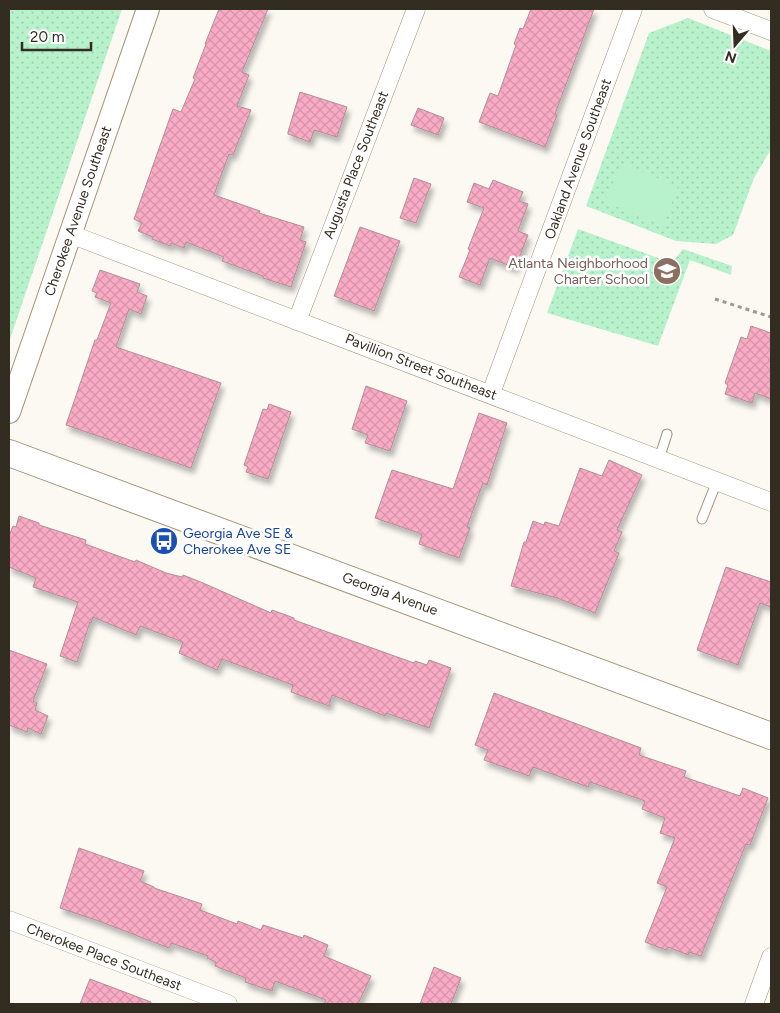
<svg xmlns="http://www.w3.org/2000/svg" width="780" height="1013" font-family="Figtree,sans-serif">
<defs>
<pattern id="grass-dots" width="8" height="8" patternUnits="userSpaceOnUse" patternTransform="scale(1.25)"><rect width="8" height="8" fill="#b8f2cc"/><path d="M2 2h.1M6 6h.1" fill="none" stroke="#9fd0af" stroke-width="1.8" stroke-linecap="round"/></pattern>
<pattern id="building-cross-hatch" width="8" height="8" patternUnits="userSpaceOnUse" patternTransform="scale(1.25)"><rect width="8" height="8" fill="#f9abc5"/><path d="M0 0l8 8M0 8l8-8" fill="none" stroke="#d693a9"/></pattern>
<filter id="shadow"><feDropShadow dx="3" dy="5.5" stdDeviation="2.5" flood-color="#0004"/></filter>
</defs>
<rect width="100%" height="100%" fill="#fcf9f3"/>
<g fill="url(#grass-dots)">
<path d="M9,9H122L9,342Z"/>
<path d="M688,18L771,51V149L754,178L733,235L716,244L676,241L586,206L649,33Z"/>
<path d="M578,229L672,263L683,249L732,266L731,275L690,260L658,346L547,313Z"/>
</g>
<path fill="#b8f2cc" d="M621,163L678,187L663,226L605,202Z"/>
<g fill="url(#building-cross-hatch)" stroke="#b08f99" filter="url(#shadow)">
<path d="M219,9H268L242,72L249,75L237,106L251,110L233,155L229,154L214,195L260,211L259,213L304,227L300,240L306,242L291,287L263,278V276L222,261L224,257L186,242L184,248L171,243L170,246L152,239L153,237L138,231L142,223L134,219L173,109L181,112L195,79L193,78L206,44H205Z"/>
<path d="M531,9H594L555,114L557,115L545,147L479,122L490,93L498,96L516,45L514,44L520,28L523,29Z"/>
<path d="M300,92L347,107L337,137L314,130L310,142L288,134V132Z"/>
<path d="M418,108L444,118L438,135L411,125Z"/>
<path d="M414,178L431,184L416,223L400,218Z"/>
<path d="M493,180L523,192L519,201L528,204L518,231L528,235L515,268L490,258L480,285L459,277L470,250L468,249L484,208L467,202L474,183L489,189Z"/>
<path d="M360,227L400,241L374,311L334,296Z"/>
<path d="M100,270L140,284L137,292L147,296L141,314L129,309L116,347L221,383L191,468L66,425L95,340H97L111,303L95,297L97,293L92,291Z"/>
<path d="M751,326L771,333V399L755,393L752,403L725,394L728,385L725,383L741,337L747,339Z"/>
<path d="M366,386L407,401L390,451L365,443L368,435L352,429Z"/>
<path d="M269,404L291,412L268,479L246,472L248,467L244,465L263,409L267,410Z"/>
<path d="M479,413L507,423L487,485L483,483L467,527L470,528L459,558L419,544L422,534L375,518L392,470L453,489Z"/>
<path d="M609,460L642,475L617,530L622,532L614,551L619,553L595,613L557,598L511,586L524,542H526L533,521L544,525L545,522L559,526L580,468L602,476Z"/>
<path d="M19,516L39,523V525L86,540L85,544L135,562L136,560L166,573L182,577L183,575L203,583L271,613L272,610L294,618V620L414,663L415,661L427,665L429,660L451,668L429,728L386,713L385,716L332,695L329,706L291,692L293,685L222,659L217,670L179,653L183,642L140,626L136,635L93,617L91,623L90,622L77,662L60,656L78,602L33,587L36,578L9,567V536L13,526L16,527Z"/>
<path d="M726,567L771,582V607L760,603L738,665L697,650Z"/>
<path d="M9,650L47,664L33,701L37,703L35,710L48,716L41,734L28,728L27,732L9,725Z"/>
<path d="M494,693L641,748L639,755L686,771L684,777L740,796L743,788L768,798L750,845L746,844L701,956L689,952L688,955L668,947L666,950L645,942L667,887L657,883L675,838L660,833L665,818L642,809L645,801L590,782L588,787L533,767L529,776L484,760L488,750L475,745Z"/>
<path d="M79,848L144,871L140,881L154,887V888L202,904L200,910L237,924L238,921L261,930L263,925L303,938L304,935L328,945L324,956L371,976L358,1004H324L326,1000L275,981L272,991L245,982L246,978L215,966L216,962L207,958L208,956L171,943L169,948L96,920L60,908Z"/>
<path d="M434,967L461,978L451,1004H420Z"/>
<path d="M90,979L151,1002V1004H80Z"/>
</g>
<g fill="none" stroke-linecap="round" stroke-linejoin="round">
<defs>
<g id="service">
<path d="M659,459L667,434"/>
<path d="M702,519L717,481"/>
</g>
<g id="minor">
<path d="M713,9L771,31"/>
<path d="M70,234L771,502"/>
<path d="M297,321L416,9"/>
<path d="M491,393L633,9"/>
<path d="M9,920L228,1004"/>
<path d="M754,1004L771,957"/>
</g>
<path id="tertiary" d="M9,412L148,9"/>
<path id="secondary" d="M9,453L771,736"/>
</defs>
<use href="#service" stroke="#a5957a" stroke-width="11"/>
<use href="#minor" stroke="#a5957a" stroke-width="19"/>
<use href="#tertiary" stroke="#a5957a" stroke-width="24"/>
<use href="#secondary" stroke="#a5957a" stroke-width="28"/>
<path stroke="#9c978f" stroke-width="3" stroke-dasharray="4 4" stroke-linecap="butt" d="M715,299L771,317"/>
<use href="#service" stroke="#fff" stroke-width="9"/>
<use href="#minor" stroke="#fff" stroke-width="18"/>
<use href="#tertiary" stroke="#fff" stroke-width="22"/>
<use href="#secondary" stroke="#fff" stroke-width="26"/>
</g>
<defs>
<symbol id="school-disc" viewBox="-11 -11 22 22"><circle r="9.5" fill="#8d6e63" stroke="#fff"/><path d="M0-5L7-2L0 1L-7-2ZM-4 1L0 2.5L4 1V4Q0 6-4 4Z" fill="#fff"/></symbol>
<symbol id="bus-disc" viewBox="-11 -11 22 22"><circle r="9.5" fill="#1a4fb4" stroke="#fff"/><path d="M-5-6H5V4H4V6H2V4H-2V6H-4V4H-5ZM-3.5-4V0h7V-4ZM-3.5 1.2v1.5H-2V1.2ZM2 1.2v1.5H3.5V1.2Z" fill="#fff"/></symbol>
</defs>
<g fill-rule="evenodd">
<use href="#school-disc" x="651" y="255" width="32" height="32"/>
<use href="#bus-disc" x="148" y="525" width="32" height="32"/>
</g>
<g text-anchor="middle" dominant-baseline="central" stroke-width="5" stroke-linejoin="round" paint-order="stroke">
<g font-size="14" fill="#322c21" stroke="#fff">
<text transform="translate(578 159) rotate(-70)">Oakland Avenue Southeast</text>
<text transform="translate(356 165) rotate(-69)">Augusta Place Southeast</text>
<text transform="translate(78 211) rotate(-71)">Cherokee Avenue Southeast</text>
<text transform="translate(421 367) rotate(21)">Pavillion Street Southeast</text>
<text transform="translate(390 594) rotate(20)">Georgia Avenue</text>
<text transform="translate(104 957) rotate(21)">Cherokee Place Southeast</text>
</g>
<g font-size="14" fill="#785e54" stroke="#fff" text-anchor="end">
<text x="648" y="263">Atlanta Neighborhood<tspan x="648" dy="16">Charter School</tspan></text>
</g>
<g font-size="14" fill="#164399" stroke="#fff" text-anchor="start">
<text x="183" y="533">Georgia Ave SE &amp;<tspan x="183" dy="16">Cherokee Ave SE</tspan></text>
</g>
</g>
<rect width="780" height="1013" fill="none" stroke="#322c21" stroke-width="20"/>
<g transform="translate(735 45) rotate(199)" stroke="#ffffff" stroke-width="4" paint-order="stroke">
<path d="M0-4L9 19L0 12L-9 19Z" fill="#322c21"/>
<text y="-8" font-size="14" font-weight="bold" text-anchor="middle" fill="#322c21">N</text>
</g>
<path d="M22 42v8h69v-8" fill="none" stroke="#322c21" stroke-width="2.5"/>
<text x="30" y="42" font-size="15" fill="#322c21" stroke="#ffffff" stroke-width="4" paint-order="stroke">20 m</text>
</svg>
